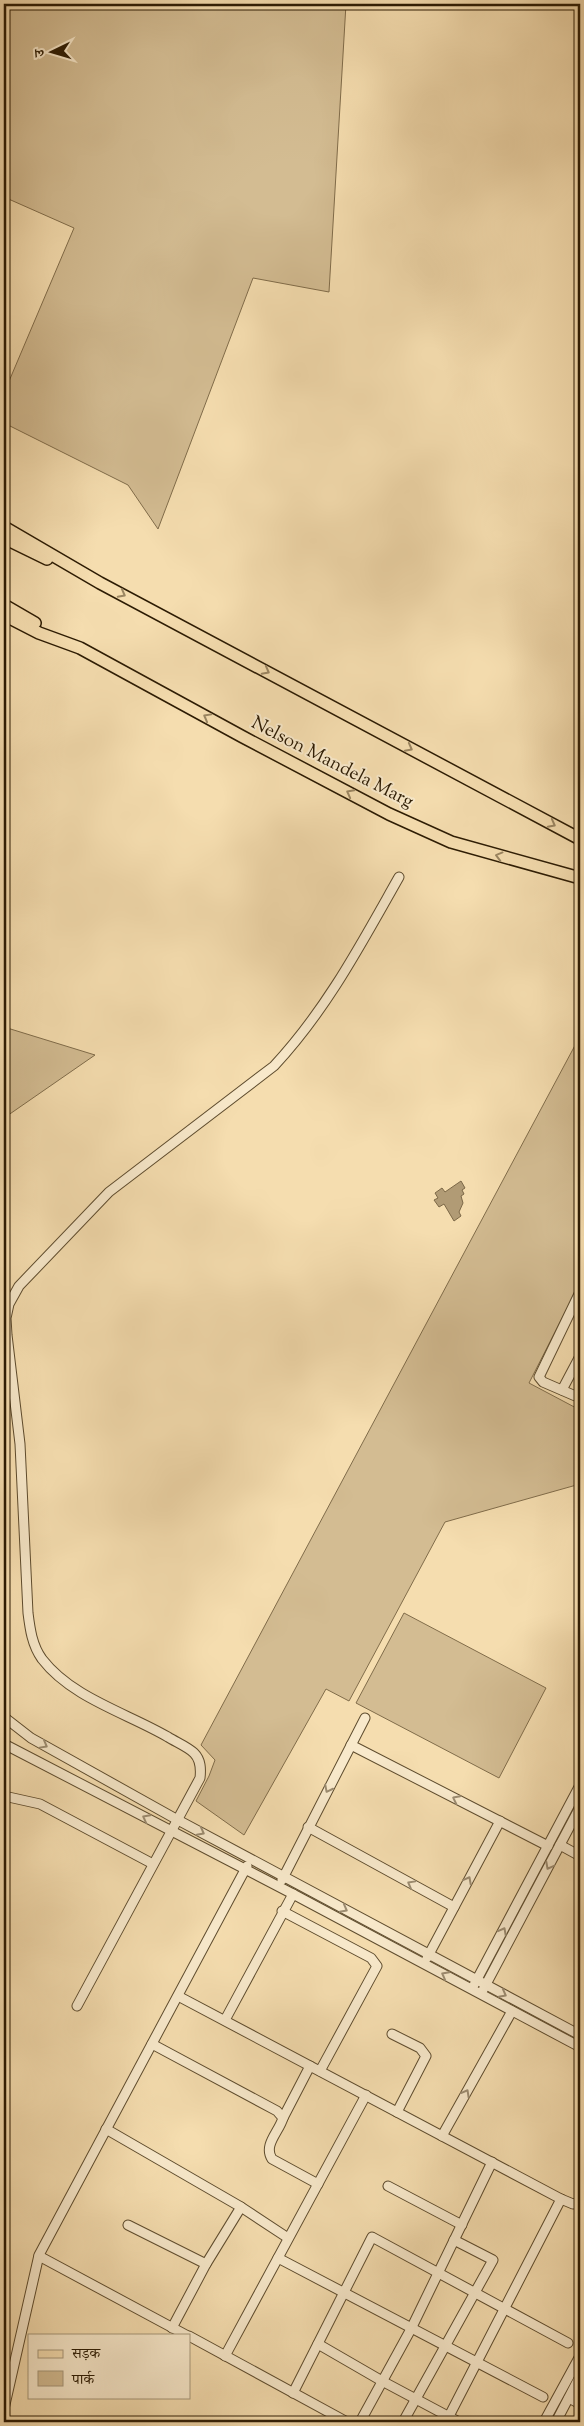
<svg xmlns="http://www.w3.org/2000/svg" width="584" height="2426" font-family="'Sorts Mill Goudy','Noto Serif Devanagari',serif">
<rect width="100%" height="100%" fill="#f5ddaf"/>
<filter id="stains"><feTurbulence type="fractalNoise" baseFrequency=".004" numOctaves="4"/><feColorMatrix values="0 0 0 0 .2 0 0 0 0 .09 0 0 0 0 .02 0 0 0 .5 -.17"/></filter>
<radialGradient id="worn" r=".72"><stop offset=".6" stop-color="#630" stop-opacity="0"/><stop offset="1" stop-color="#630" stop-opacity=".3"/></radialGradient>
<g fill="#d3bc92" stroke="#806c4a">
<path d="M4,4H346L329,292L253,278L158,529L128,485L4,423V393L74,228L4,197Z"/>
<path d="M4,1027L95,1055L4,1118Z"/>
<path d="M580,1036V1283L529,1383L580,1410V1484L445,1522L349,1701L326,1689L244,1835L196,1801L209,1776L215,1760L201,1745Z"/>
<path d="M404,1613L546,1688L499,1778L356,1703Z"/>
</g>
<path fill="#b19b75" stroke="#7c6847" d="M461,1181L465,1188L462,1190L464,1194L461,1196L463,1203L459,1212L461,1216L454,1221L444,1204L439,1207L434,1200L438,1198L435,1193L442,1188L445,1192Z"/>
<g fill="none" stroke-linecap="round" stroke-linejoin="round">
<defs>
<g id="minor">
<path d="M580,1292L539,1377L543,1382L580,1398"/>
<path d="M562,1390L580,1356"/>
<path d="M4,1717L31,1738L176,1819L580,2035"/>
<path d="M4,1744L293,1894L580,2047"/>
<path d="M351,1745L548,1846"/>
<path d="M4,1796L40,1804L153,1864"/>
<path d="M308,1827L454,1907"/>
<path d="M560,1845L580,1856"/>
<path d="M282,1880L365,1718"/>
<path d="M282,1911L371,1958L377,1966L320,2071"/>
<path d="M427,1958L500,1821"/>
<path d="M474,1985L580,1785"/>
<path d="M483,1990L580,1807"/>
<path d="M178,1996L561,2199L573,2204L580,2203"/>
<path d="M77,2006L200,1778C201,1769 201,1760 194,1753C188,1747 176,1742 168,1737C127,1713 72,1698 42,1659C32,1645 30,1629 28,1613L20,1444L7,1335L6,1318L9,1304L19,1286L109,1192L274,1066C327,1009 361,944 399,877"/>
<path d="M225,2020L293,1894"/>
<path d="M392,2034L420,2048L426,2056L397,2112"/>
<path d="M152,2044L277,2111L283,2118C279,2132 263,2145 272,2159L318,2184"/>
<path d="M283,2118L310,2066"/>
<path d="M106,2129L241,2207L288,2238"/>
<path d="M442,2136L512,2011"/>
<path d="M388,2186L462,2225"/>
<path d="M128,2225L206,2264L241,2207"/>
<path d="M39,2256L186,2335"/>
<path d="M278,2258L543,2397"/>
<path d="M172,2328L206,2264"/>
<path d="M189,2336L347,2422"/>
<path d="M318,2344L382,2381L459,2422"/>
<path d="M225,2356L366,2095"/>
<path d="M293,2393L372,2237L568,2343"/>
<path d="M569,2398L580,2404"/>
<path d="M4,2409L39,2255L247,1866"/>
<path d="M360,2422L411,2329L492,2162"/>
<path d="M403,2422L493,2260L454,2240"/>
<path d="M446,2422L561,2199"/>
<path d="M544,2422L580,2356"/>
<path d="M556,2422L580,2376"/>
</g>
<g id="major">
<path d="M4,527L100,583L580,839"/>
<path d="M4,538L47,559"/>
<path d="M4,605L35,623"/>
<path d="M4,615L39,633L80,648L243,737L389,814L451,842L580,878"/>
</g>
</defs>
<use href="#minor" stroke="#5e4c2e" stroke-width="11"/>
<use href="#major" stroke="#2c1b03" stroke-width="14"/>
<use href="#minor" stroke="#f8e9cb" stroke-width="9"/>
<use href="#major" stroke="#f5ddaf" stroke-width="11"/>
</g>
<defs><path id="oneway-chevron" d="M-2-3.5L2.5 0L-2 3.5" fill="none" stroke-width="1.6" stroke-linecap="round" stroke-linejoin="round" transform="scale(1.25)"/></defs>
<g stroke="#9b8662">
<use href="#oneway-chevron" transform="translate(122 594) rotate(28)"/>
<use href="#oneway-chevron" transform="translate(266 671) rotate(28)"/>
<use href="#oneway-chevron" transform="translate(207 717) rotate(-151)"/>
<use href="#oneway-chevron" transform="translate(409 748) rotate(28)"/>
<use href="#oneway-chevron" transform="translate(350 793) rotate(-152)"/>
<use href="#oneway-chevron" transform="translate(552 824) rotate(28)"/>
<use href="#oneway-chevron" transform="translate(499 856) rotate(-165)"/>
</g>
<g stroke="#9c8c71">
<use href="#oneway-chevron" transform="translate(44 1745) rotate(29)"/>
<use href="#oneway-chevron" transform="translate(328 1789) rotate(117)"/>
<use href="#oneway-chevron" transform="translate(456 1799) rotate(-153)"/>
<use href="#oneway-chevron" transform="translate(146 1818) rotate(-152)"/>
<use href="#oneway-chevron" transform="translate(201 1832) rotate(28)"/>
<use href="#oneway-chevron" transform="translate(549 1866) rotate(118)"/>
<use href="#oneway-chevron" transform="translate(468 1880) rotate(-62)"/>
<use href="#oneway-chevron" transform="translate(411 1884) rotate(-151)"/>
<use href="#oneway-chevron" transform="translate(344 1909) rotate(28)"/>
<use href="#oneway-chevron" transform="translate(503 1931) rotate(-62)"/>
<use href="#oneway-chevron" transform="translate(445 1975) rotate(-152)"/>
<use href="#oneway-chevron" transform="translate(503 1994) rotate(28)"/>
<use href="#oneway-chevron" transform="translate(466 2093) rotate(-61)"/>
</g>
<g text-anchor="middle" dominant-baseline="central" stroke-width="4" stroke-linejoin="round" paint-order="stroke">
<g font-size="19" fill="#2c1b03" stroke="#f8e9cb">
<text transform="translate(332 763) rotate(27)">Nelson Mandela Marg</text>
</g>
</g>
<rect width="584" height="2426" fill="none" stroke="#f5ddaf" stroke-width="20"/>
<rect x="5" y="5" width="574" height="2416" fill="none" stroke="#2c1b03" stroke-width="2.5"/>
<rect x="10" y="10" width="564" height="2406" fill="none" stroke="#2c1b03"/>
<rect x="28" y="2334" width="162" height="65" fill="#f8e9cb" stroke="#a6977b"/>
<rect x="38" y="2350" width="25" height="8" fill="#f5ddaf" stroke="#a6977b"/>
<text x="72" y="2358" font-size="15" fill="#2c1b03">सड़क</text>
<rect x="38" y="2371" width="25" height="15" fill="#d3bc92" stroke="#a6977b"/>
<text x="72" y="2384" font-size="15" fill="#2c1b03">पार्क</text>
<g transform="translate(52 52) rotate(265)" stroke="#f8e9cb" stroke-width="4" paint-order="stroke">
<path d="M0-4L9 19L0 12L-9 19Z" fill="#2c1b03"/>
<text y="-8" font-size="14" font-weight="bold" text-anchor="middle" fill="#2c1b03">उ</text>
</g>
<rect width="100%" height="100%" filter="url(#stains)"/>
<rect width="100%" height="100%" fill="url(#worn)"/>
</svg>
